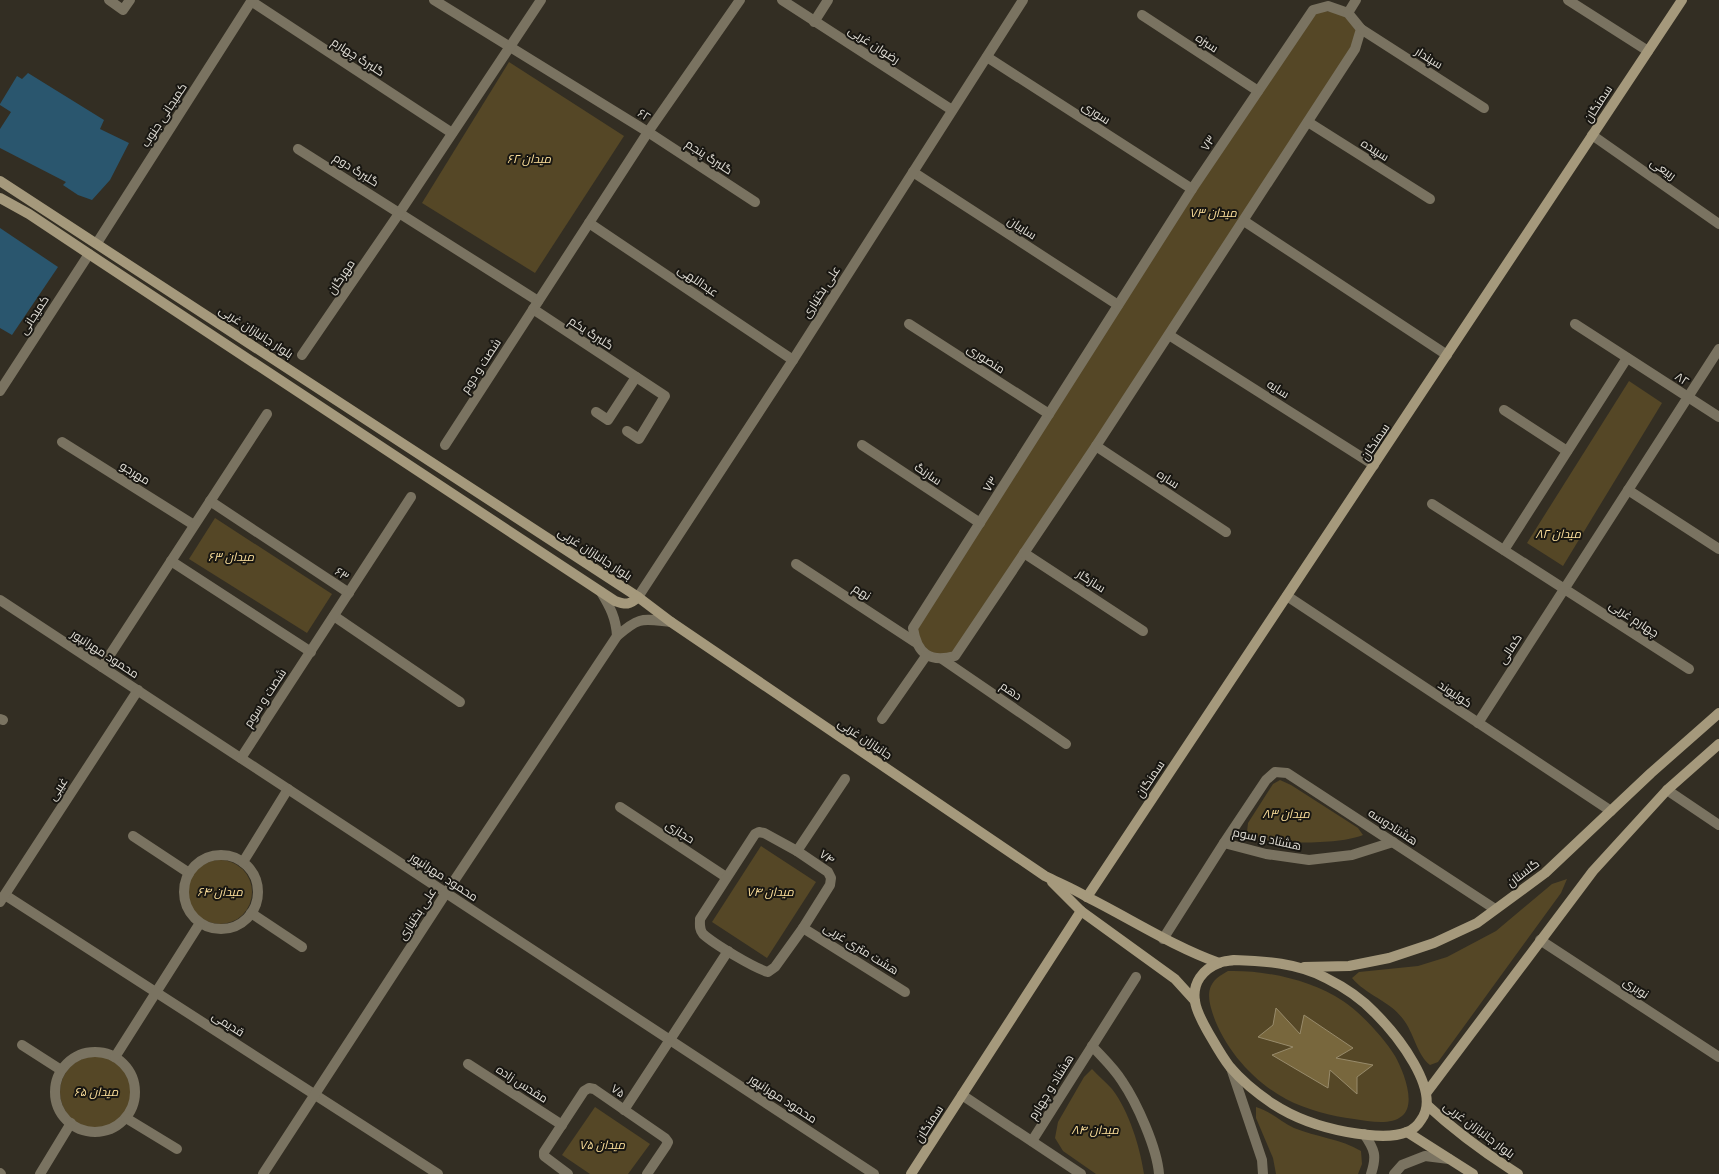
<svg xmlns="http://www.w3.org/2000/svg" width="1719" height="1174" font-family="'Roboto Serif',Cairo,serif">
<rect width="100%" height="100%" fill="#332e23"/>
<g fill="#554726">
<path d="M1313,10L1348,13L1361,29L1355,49L955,656H926L913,628Z"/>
<path d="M509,62L624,136L535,273L422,203Z"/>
<path d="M1629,381L1662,403L1563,566L1527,543Z"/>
<path d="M215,518L332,594L307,633L189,559Z"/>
<path d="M1280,780L1291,785L1358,828L1363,835C1342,844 1279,845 1257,838C1254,837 1250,834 1247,832L1248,823L1273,784Z"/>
<path d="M761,846L816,882L767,958L712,922Z"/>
<circle cx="220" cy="892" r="32"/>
<path d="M1567,879L1561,893L1438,1062L1430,1065C1417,1055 1414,1033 1403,1019C1390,1001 1366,995 1352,978L1359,972L1418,966L1447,957L1496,931L1552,884Z"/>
<path d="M1228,971C1266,970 1311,980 1343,1001C1361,1013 1384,1038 1395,1056C1403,1070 1417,1104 1402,1116C1390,1126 1369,1121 1354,1119C1331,1116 1307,1110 1286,1099C1252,1081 1221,1045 1211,1008C1209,1001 1208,992 1211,986C1215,978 1221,975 1228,971Z"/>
<circle cx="96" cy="1092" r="36"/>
<path d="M1092,1069C1098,1076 1106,1082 1112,1089C1129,1111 1140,1147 1144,1174H1096L1063,1151L1055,1138L1058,1122L1084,1077Z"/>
<path d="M595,1107L650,1144L628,1174H590L562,1155Z"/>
<path d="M1256,1107C1270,1111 1281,1122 1294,1128C1316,1137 1341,1139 1361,1151L1362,1164L1358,1174H1276L1273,1158L1256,1118Z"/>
</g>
<path fill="#78673d" stroke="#988b6b" d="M1276,1008L1300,1034L1304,1015L1353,1048L1336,1058L1373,1065L1357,1077V1094L1330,1070L1328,1088L1272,1055L1293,1047L1258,1037L1273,1025Z"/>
<g fill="#2a566e">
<path d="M28,73L104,120L100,129L129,143L110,180L92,200L78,195L63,185L66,182L0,148V129L11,112L0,105V104L17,76L22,79Z"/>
<path d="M0,228L58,267L12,335L0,328Z"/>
</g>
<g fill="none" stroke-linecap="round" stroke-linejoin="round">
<g stroke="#7a7361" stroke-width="10">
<path d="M109,0L123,10L130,0"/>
<path d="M434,0L648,132L755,202"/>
<path d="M782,0L952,110"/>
<path d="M1568,0L1648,51"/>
<path d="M251,1L452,133"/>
<path d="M1328,6L1348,13L1361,29L1355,49L1096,446L955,656C930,663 917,654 913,628L1192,189L1313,10Z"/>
<path d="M1348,13L1356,0"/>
<path d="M1142,15L1258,91"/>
<path d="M814,22L828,0"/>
<path d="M1361,29L1484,108"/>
<path d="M987,57L1192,189"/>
<path d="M1308,122L1430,199"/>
<path d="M1592,135L1719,224"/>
<path d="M298,149L538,301"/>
<path d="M913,172L1118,305"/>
<path d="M1244,221L1447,355"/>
<path d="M589,223L793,360"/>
<path d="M97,243L252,0"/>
<path d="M533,309L665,396L639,439L627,431"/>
<path d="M909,324L1049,414"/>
<path d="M1169,335L1374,465"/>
<path d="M1719,349L1688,397L1719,417"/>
<path d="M302,355L400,212L541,0"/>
<path d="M0,391L89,254"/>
<path d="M1504,410L1567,451"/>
<path d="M596,412L608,420L636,377"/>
<path d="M62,442L194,525"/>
<path d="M445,445L648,132L740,0"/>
<path d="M862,445L980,523"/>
<path d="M1096,446L1226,532"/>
<path d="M1628,490L1719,549"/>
<path d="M210,501L349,593"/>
<path d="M1432,504L1689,669"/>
<path d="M1504,550L1627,358"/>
<path d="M1024,553L1143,631"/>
<path d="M171,561L311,652"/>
<path d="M796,564L915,642"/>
<path d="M601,592C610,607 616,618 617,636"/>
<path d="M1287,596L1611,811"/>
<path d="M638,597L793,360L1023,0"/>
<path d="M0,600L874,1174"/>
<path d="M334,616L460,702"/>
<path d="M942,659L1066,744"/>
<path d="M102,667L267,414"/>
<path d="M0,719L3,720"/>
<path d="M882,719L926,656"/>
<path d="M1478,723L1688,397L1575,324"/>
<path d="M241,758L411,497"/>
<path d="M1667,790L1719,825"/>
<path d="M620,807L726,877"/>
<path d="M759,832L764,833L797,851L828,872L831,878L830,885L803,928L775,967L768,972C754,968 714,944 703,934C699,929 700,925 700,919L755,834Z"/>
<path d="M133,836L189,873"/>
<path d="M1224,843L1266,854L1309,860L1352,855L1393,842"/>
<path d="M797,851L845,779"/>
<circle cx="221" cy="892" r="37"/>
<path d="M243,862L288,789"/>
<path d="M5,895L438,1174"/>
<path d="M0,902L138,690"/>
<path d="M251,913L302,947"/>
<path d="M803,928L905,992"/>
<path d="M1163,939L1224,843L1266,780L1275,772L1287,773L1495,909"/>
<path d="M1540,940L1719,1057"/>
<path d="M22,1045L61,1070"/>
<path d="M1092,1046C1102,1057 1114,1068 1122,1081C1137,1103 1157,1148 1159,1174"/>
<circle cx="95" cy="1092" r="40"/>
<path d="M115,1057L200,923"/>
<path d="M468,1064L562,1125"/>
<path d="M1231,1068L1262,1160L1263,1174"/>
<path d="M962,1095L1081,1174"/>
<path d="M624,1110L728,951"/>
<path d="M126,1118L177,1149"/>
<path d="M1364,1134C1375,1150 1377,1156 1371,1174"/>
<path d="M1032,1141L1136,977"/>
<path d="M0,1173L1,1174"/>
<path d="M40,1174L71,1123"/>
<path d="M263,1174L446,893L617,636C640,616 642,619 671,622"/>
<path d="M568,1174L544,1156V1152L584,1091L589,1088L594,1089L665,1138L668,1142L666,1146L647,1174"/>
<path d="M1394,1174L1402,1165L1425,1156L1449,1159"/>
</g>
<g stroke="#a5997c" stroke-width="10">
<path d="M0,181L638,597L671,622L1045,876C1059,883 1074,889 1087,897C1131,919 1172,946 1219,963"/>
<path d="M0,198L29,214L89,254L615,601C626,605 630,605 638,597"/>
<path d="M1052,882L1081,911L1175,979L1195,1001"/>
<path d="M1087,897L1682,0"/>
<path d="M1234,960C1265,961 1298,963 1326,978C1344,987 1361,998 1375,1013C1395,1033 1443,1091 1421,1120C1418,1125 1412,1130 1407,1132C1390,1139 1364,1135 1347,1132C1320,1127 1296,1119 1273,1104C1258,1094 1242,1081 1230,1067C1222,1057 1215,1044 1208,1032C1203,1023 1196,1011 1195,1001C1192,983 1203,969 1219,963C1223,961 1229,961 1234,960Z"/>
<path d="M1304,967L1349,966L1389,958L1434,943L1477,923L1545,873L1651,773L1719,713"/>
<path d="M1427,1092L1593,871L1667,790L1719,744"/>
<path d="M1427,1105C1455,1131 1485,1153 1518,1174"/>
<path d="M1407,1132L1473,1174"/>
<path d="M911,1174L1081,911"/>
</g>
</g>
<g text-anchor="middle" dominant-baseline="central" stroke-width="4" stroke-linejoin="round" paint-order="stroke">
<g font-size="12" fill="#e1ded6" stroke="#191712">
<text transform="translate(1207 43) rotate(33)">سبزه</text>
<text transform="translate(874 45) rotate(33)">رضوان غربی</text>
<text transform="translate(358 57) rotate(33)">گلبرگ چهارم</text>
<text transform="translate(1429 58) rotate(32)">سپندار</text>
<text transform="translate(1598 104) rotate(-57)">سمنگان</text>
<text transform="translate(1096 113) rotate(33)">سوری</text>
<text transform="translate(164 115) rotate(-57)">کمیجانی جنوب</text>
<text transform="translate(644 115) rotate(32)">۶۲</text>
<text transform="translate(1208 143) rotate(-56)">۷۳</text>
<text transform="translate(1375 150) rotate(32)">سپیده</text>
<text transform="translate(709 157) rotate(33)">گلبرگ پنجم</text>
<text transform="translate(1663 169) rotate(35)">ربیعی</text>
<text transform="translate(356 170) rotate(32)">گلبرگ دوم</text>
<text transform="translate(1022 228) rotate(33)">سایبان</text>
<text transform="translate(341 277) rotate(-56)">مهرگان</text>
<text transform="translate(698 281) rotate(34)">عبداللهی</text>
<text transform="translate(821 292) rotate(-57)">علی بختیاری</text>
<text transform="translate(34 315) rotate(-57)">کمیجانی</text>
<text transform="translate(256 332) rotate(33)">بلوار جانبازان غربی</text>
<text transform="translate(591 333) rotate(33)">گلبرگ یکم</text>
<text transform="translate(986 359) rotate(33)">منصوری</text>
<text transform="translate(481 366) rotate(-57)">شصت و دوم</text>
<text transform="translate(1682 379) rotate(33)">۸۲</text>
<text transform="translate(1278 389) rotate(32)">سایه</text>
<text transform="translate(1375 442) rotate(-56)">سمنگان</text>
<text transform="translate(135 473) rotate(32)">مهرجو</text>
<text transform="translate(928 474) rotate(34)">سارنگ</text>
<text transform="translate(1168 479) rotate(33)">ساره</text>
<text transform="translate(990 484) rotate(-58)">۷۳</text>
<text transform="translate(595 554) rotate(33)">بلوار جانبازان غربی</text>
<text transform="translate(342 574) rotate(34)">۶۳</text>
<text transform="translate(1091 581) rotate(33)">سازگار</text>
<text transform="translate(862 592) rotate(33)">نهم</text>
<text transform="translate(1634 619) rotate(33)">چهارم غربی</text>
<text transform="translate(1510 649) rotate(-57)">کمالی</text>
<text transform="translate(105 654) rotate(33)">محمود مهرانپور</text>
<text transform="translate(1011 691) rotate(34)">دهم</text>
<text transform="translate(1455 694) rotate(34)">کولیوند</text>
<text transform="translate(265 698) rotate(-57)">شصت و سوم</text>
<text transform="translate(865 739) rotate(34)">جانبازان غربی</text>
<text transform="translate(1150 779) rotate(-56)">سمنگان</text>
<text transform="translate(58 789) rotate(-57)">غیبی</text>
<text transform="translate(1393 827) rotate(33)">هشتادوسه</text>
<text transform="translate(680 832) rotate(33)">حجازی</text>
<text transform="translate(1267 839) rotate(12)">هشتاد و سوم</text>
<text transform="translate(827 857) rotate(38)">۷۴</text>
<text transform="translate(1523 873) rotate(-37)">گلستان</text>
<text transform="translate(444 877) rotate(33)">محمود مهرانپور</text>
<text transform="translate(417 914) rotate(-57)">علی بختیاری</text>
<text transform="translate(861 949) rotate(32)">هشت متری غربی</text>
<text transform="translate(1636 988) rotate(33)">نوبری</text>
<text transform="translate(228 1024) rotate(33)">قدیمی</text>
<text transform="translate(522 1084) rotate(33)">مقدس زاده</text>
<text transform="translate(1051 1087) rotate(-58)">هشتاد و چهارم</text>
<text transform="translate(618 1091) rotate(35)">۷۵</text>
<text transform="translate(783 1099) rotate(33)">محمود مهرانپور</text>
<text transform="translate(929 1124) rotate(-57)">سمنگان</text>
<text transform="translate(1479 1130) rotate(37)">بلوار جانبازان غربی</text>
</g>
<g font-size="12" font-style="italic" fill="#fde09b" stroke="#191712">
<text x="529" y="159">میدان ۶۲</text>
<text x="1213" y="213">میدان ۷۳</text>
<text x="1558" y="534">میدان ۸۲</text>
<text x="231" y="557">میدان ۶۳</text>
<text x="1286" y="814">میدان ۸۳</text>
<text x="220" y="892">میدان ۶۴</text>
<text x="770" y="892">میدان ۷۴</text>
<text x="96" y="1092">میدان ۶۵</text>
<text x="1095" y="1130">میدان ۸۴</text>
<text x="602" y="1145">میدان ۷۵</text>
</g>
</g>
</svg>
